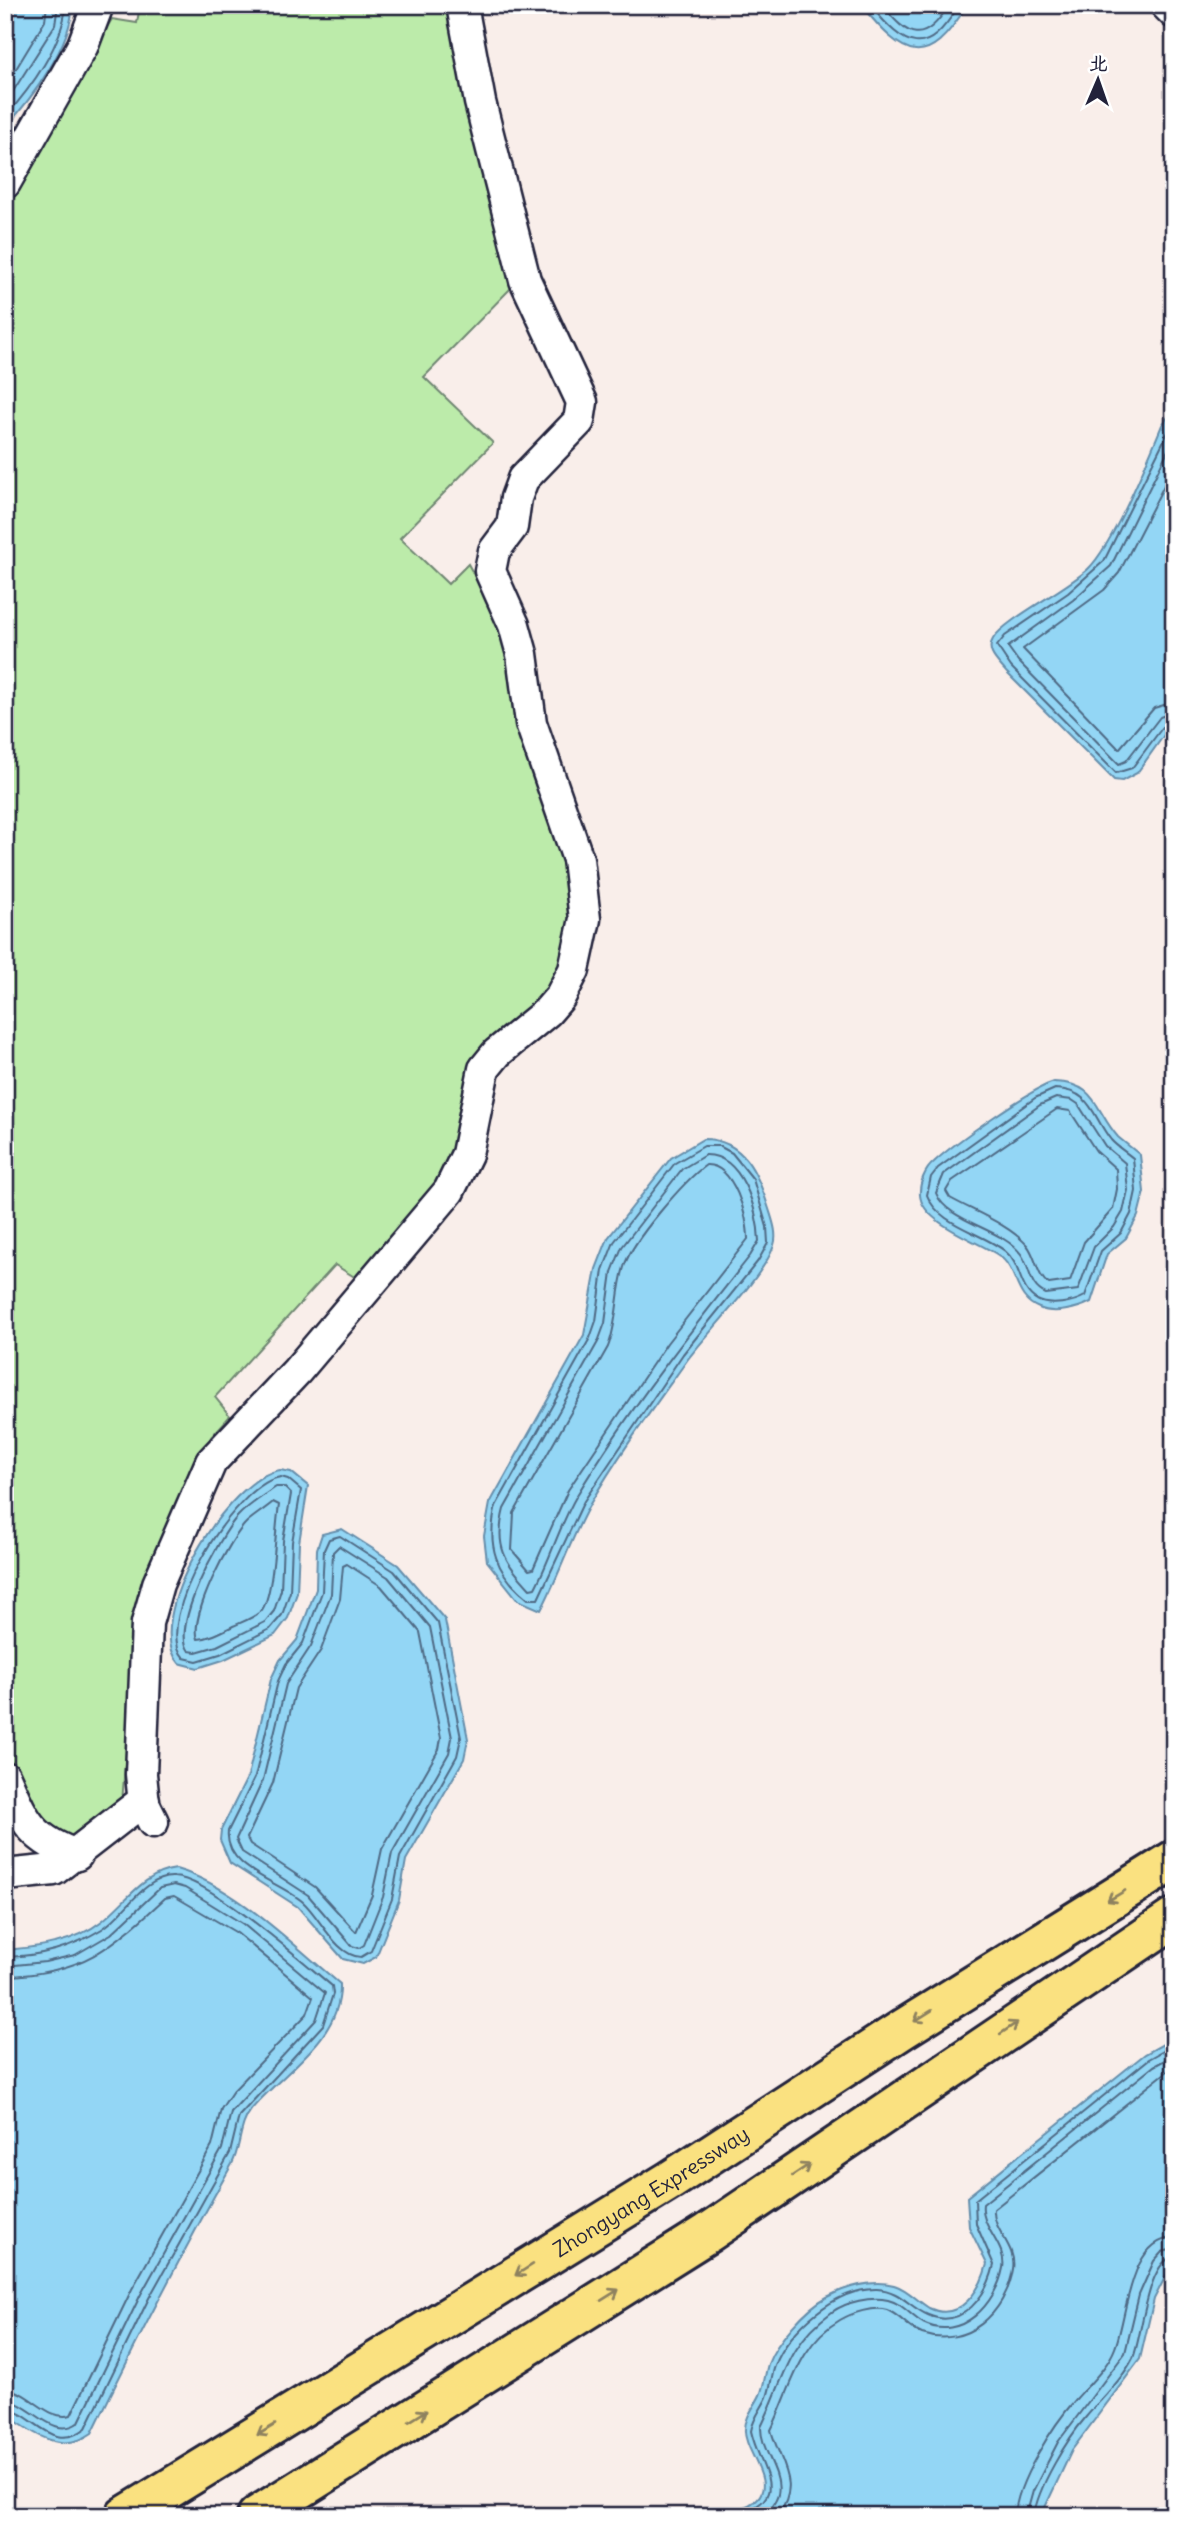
<svg xmlns="http://www.w3.org/2000/svg" width="1179" height="2521" font-family="Delius,'LXGW WenKai TC',sans-serif">
<rect width="100%" height="100%" fill="#f9eeea"/>
<filter id="ink" filterUnits="userSpaceOnUse"><feTurbulence type="fractalNoise" baseFrequency=".0143" numOctaves="2"/><feDisplacementMap in="SourceGraphic" scale="14" xChannelSelector="R" yChannelSelector="G"/><feConvolveMatrix kernelMatrix="1 2 1 2 8 2 1 2 1" color-interpolation-filters="sRGB"/></filter>
<g filter="url(#ink)">
<path fill="#bcebaa" stroke="#6f8672" stroke-width="2" d="M140,5H450L516,283L424,377L493,443L400,538L448,584L468,564L516,651L562,826L576,905L568,955L465,1125L436,1190L361,1281L335,1265L215,1397L230,1416L211,1437L137,1610L122,1803L77,1844L38,1839L5,1830V164L23,166L112,19L137,23Z"/>
<g fill="#93d6f5" stroke="#668eab" stroke-width="2">
<path d="M5,5H73C70,47 33,97 5,128Z"/>
<path d="M861,5H967C927,72 904,58 861,5Z"/>
<path d="M1174,409V721L1137,773L1122,781L1114,780L1006,672C998,662 985,652 993,639C1004,620 1067,589 1088,569C1113,545 1148,459 1162,425Z"/>
<path d="M1054,1082C1098,1083 1094,1110 1118,1137C1125,1143 1133,1149 1140,1155L1144,1192L1138,1216L1126,1238L1107,1254L1091,1302C1077,1309 1054,1315 1039,1308C1013,1298 1019,1269 998,1255C978,1241 922,1223 920,1195C919,1184 925,1169 934,1162C953,1144 1032,1088 1054,1082Z"/>
<path d="M703,1139C744,1139 758,1174 769,1209C772,1219 778,1234 774,1245C765,1275 709,1331 688,1359C656,1404 617,1457 590,1504C571,1538 559,1576 541,1610L518,1600L487,1561L484,1536L490,1503L584,1335L596,1269L608,1238L671,1158Z"/>
<path d="M280,1470L291,1472L308,1486L299,1543L297,1593L288,1618L275,1635L223,1660L198,1668L179,1663C141,1620 228,1477 280,1470Z"/>
<path d="M342,1529L398,1565L445,1620L468,1739L464,1759L406,1860L399,1900L376,1957L363,1964L343,1959L298,1907L230,1863L220,1840L221,1830L248,1776L271,1679L280,1660L297,1640L316,1589L317,1549L322,1534Z"/>
<path d="M176,1869C235,1886 293,1945 340,1984C342,2039 283,2071 251,2110C239,2125 241,2147 232,2164C182,2253 136,2342 92,2433C60,2456 33,2432 5,2414V1950C40,1947 74,1943 102,1921C127,1901 143,1873 176,1869Z"/>
<path d="M1174,2038V2260L1154,2299L1140,2359L1072,2450L1041,2516H682C700,2497 737,2520 757,2499C776,2481 743,2450 745,2429C745,2417 755,2406 760,2395C764,2386 765,2374 768,2364C776,2342 806,2308 827,2297C846,2287 872,2279 894,2285C908,2289 917,2301 929,2308C960,2323 981,2289 987,2264L969,2227L967,2197L1145,2054Z"/>
</g>
<g fill="none" stroke-linecap="round" stroke-linejoin="round">
<g stroke="#4f6a85" stroke-width="2">
<path d="M870,5C906,49 926,60 959,5"/>
<path d="M882,5C908,38 924,46 949,5"/>
<path d="M5,87L45,21L47,5"/>
<path d="M5,104L55,25L58,5"/>
<path d="M5,117C31,88 63,44 66,5"/>
<path d="M1174,420L1104,561L1068,593L1005,636L997,646L1011,667L1116,773L1132,768L1165,724L1174,721"/>
<path d="M1174,438L1111,566L1073,600L1008,647L1018,661L1119,764L1126,761L1160,717L1174,712"/>
<path d="M1174,466L1119,573L1104,590L1023,649L1119,749L1154,708L1174,702"/>
<path d="M1055,1089C1092,1090 1092,1116 1111,1140C1117,1147 1126,1152 1133,1158L1136,1191L1131,1214L1121,1233L1101,1251L1085,1296C1073,1303 1050,1307 1037,1300C1018,1289 1022,1265 1005,1251C981,1232 938,1225 927,1195L931,1177L938,1168L1035,1098Z"/>
<path d="M1056,1098L1072,1100L1078,1104L1105,1146L1125,1163L1128,1190L1123,1212L1114,1227L1094,1247L1078,1290L1046,1294C1028,1286 1031,1268 1021,1254C1002,1228 947,1222 936,1193L944,1174L1040,1105Z"/>
<path d="M1057,1109L1070,1111L1096,1151L1116,1169L1117,1189L1113,1209L1084,1242L1070,1281L1049,1284C1036,1276 1037,1257 1027,1245C1008,1224 975,1212 950,1198L946,1191L952,1181Z"/>
<path d="M704,1146H719L732,1153L753,1179L767,1227L768,1243L758,1261L683,1354L584,1501L538,1599H528C496,1574 486,1545 496,1506L590,1338L596,1321L603,1270L614,1242L675,1163Z"/>
<path d="M705,1155C742,1154 758,1210 759,1241L750,1256C689,1333 628,1411 577,1495C560,1524 551,1558 535,1588L530,1589C505,1562 494,1547 504,1509L598,1342L605,1323L612,1272L622,1247L682,1169Z"/>
<path d="M706,1165C734,1164 748,1217 748,1239L667,1343L568,1490L533,1569L529,1570L512,1550L514,1513L608,1347C618,1321 616,1293 624,1267C631,1242 685,1180 706,1165Z"/>
<path d="M281,1477L288,1479L301,1490L292,1542L290,1592L282,1615L270,1629L220,1654L197,1661L184,1658C150,1622 236,1482 281,1477Z"/>
<path d="M276,1487H284L291,1494L283,1541L281,1590L274,1611L265,1622L217,1646L196,1652L189,1651C170,1628 219,1537 237,1517C248,1505 263,1496 276,1487Z"/>
<path d="M273,1502L279,1505C275,1529 274,1596 261,1611C254,1618 242,1622 233,1626C221,1632 210,1638 198,1639C189,1617 229,1539 247,1522C255,1515 265,1509 273,1502Z"/>
<path d="M340,1536L394,1571L438,1623L461,1738L457,1756L400,1857L392,1899L371,1951L361,1957C336,1956 320,1917 303,1902C279,1881 224,1869 228,1831L255,1777L278,1681L286,1664L303,1643L322,1592L324,1550L329,1539Z"/>
<path d="M339,1546L388,1577L430,1627L452,1738L449,1753L392,1853L383,1897L364,1945L359,1948L352,1946L308,1895L242,1852L236,1839L263,1780L286,1684L311,1646L331,1594L333,1552Z"/>
<path d="M347,1564L381,1586L420,1632L441,1738L439,1749L382,1849L372,1895L356,1932L315,1887L250,1844L247,1838L273,1783L296,1688L321,1650L340,1599L343,1566Z"/>
<path d="M5,1957C41,1956 71,1948 102,1929C125,1915 144,1875 174,1877C209,1878 302,1961 332,1986L333,1994L323,2025L239,2116L230,2153L149,2298L86,2428C51,2455 35,2412 5,2409"/>
<path d="M5,1966L45,1962L75,1955L111,1934L160,1888L174,1885L185,1888L243,1924L325,1993L316,2020L231,2112L222,2149L141,2294L79,2422C53,2442 30,2401 5,2400"/>
<path d="M5,1976C83,1974 111,1948 165,1898L174,1896L237,1933L313,1997L307,2014L232,2092L221,2109L212,2146L132,2289L71,2415C47,2422 30,2390 5,2389"/>
<path d="M732,2516C795,2499 760,2472 751,2431C753,2418 762,2408 767,2397C771,2387 771,2376 775,2366C789,2329 836,2288 877,2289C900,2290 909,2307 928,2315C963,2330 987,2295 994,2265L976,2224L975,2200L1149,2059L1174,2045"/>
<path d="M760,2516C802,2490 760,2458 761,2427C784,2381 786,2345 832,2312C846,2302 871,2296 888,2300C902,2303 911,2316 923,2323C961,2342 996,2304 1003,2268C1007,2245 980,2228 983,2204L1154,2066L1174,2055"/>
<path d="M778,2516C802,2482 780,2464 771,2430C791,2390 798,2344 840,2320C852,2313 873,2306 887,2310C900,2315 909,2329 922,2334C967,2349 1006,2313 1013,2269C1017,2246 992,2230 994,2209L1174,2066"/>
<path d="M1015,2516C1016,2482 1054,2424 1076,2399C1089,2384 1108,2367 1115,2348C1127,2318 1129,2239 1174,2238"/>
<path d="M1026,2516L1033,2491L1058,2442L1125,2353L1139,2295L1154,2261L1162,2252L1174,2249"/>
<path d="M1034,2516C1037,2488 1068,2438 1086,2417C1102,2398 1122,2380 1133,2358C1142,2338 1147,2260 1174,2257"/>
</g>
<defs>
<g id="minor">
<path d="M1166,5L1174,13"/>
<path d="M5,183L83,45L98,5"/>
<path d="M5,1777C24,1820 30,1839 77,1855"/>
<path d="M153,1822L144,1804L141,1774L147,1623L158,1584L211,1462L297,1371L449,1191L467,1154L484,1069L497,1053L547,1012L560,997L574,970L585,919L578,859L531,723L522,654L514,625L490,571L494,551L512,527L516,498L523,479L579,421L582,402L525,280L480,102L462,5"/>
<path d="M5,1875L54,1870L144,1800"/>
</g>
<g id="highway">
<path id="s1" d="M125,2516L671,2180L903,2029L1174,1860"/>
<path d="M257,2516L708,2233L1174,1918"/>
</g>
</defs>
<use href="#minor" stroke="#22223b" stroke-width="35"/>
<use href="#highway" stroke="#22223b" stroke-width="44"/>
<use href="#minor" stroke="#fff" stroke-width="30"/>
<use href="#highway" stroke="#fae180" stroke-width="38"/>
</g>
<defs><path id="oneway-shaft" d="M-6 0H5M1.5-3L5.5 0L1.5 3" fill="none" stroke-width="1.6" stroke-linecap="round" stroke-linejoin="round" transform="scale(1.75)"/></defs>
<g stroke="#8e825e">
<use href="#oneway-shaft" transform="translate(1116 1896) rotate(149)"/>
<use href="#oneway-shaft" transform="translate(923 2016) rotate(148)"/>
<use href="#oneway-shaft" transform="translate(1009 2028) rotate(-34)"/>
<use href="#oneway-shaft" transform="translate(801 2170) rotate(-34)"/>
<use href="#oneway-shaft" transform="translate(524 2270) rotate(148)"/>
<use href="#oneway-shaft" transform="translate(610 2295) rotate(-32)"/>
<use href="#oneway-shaft" transform="translate(418 2416) rotate(-32)"/>
<use href="#oneway-shaft" transform="translate(266 2430) rotate(149)"/>
</g>
</g>
<g text-anchor="middle" dominant-baseline="central" stroke-width="6" stroke-linejoin="round" paint-order="stroke">
<g font-size="21" fill="#22223b" stroke="#fff">
<text stroke="none"><textPath href="#s1" startOffset="618">Zhongyang Expressway</textPath></text>
</g>
</g>
<rect width="1179" height="2521" fill="none" stroke="#fff" stroke-width="28"/>
<rect x="14" y="14" width="1151" height="2493" fill="none" stroke="#22223b" stroke-width="2.5" filter="url(#ink)"/>
<g transform="translate(1098 80) rotate(2)" stroke="#ffffff" stroke-width="5" paint-order="stroke">
<path d="M0-5L12 26L0 18L-12 26Z" fill="#22223b"/>
<text y="-10" font-size="19" font-weight="bold" text-anchor="middle" fill="#22223b">北</text>
</g>
</svg>
